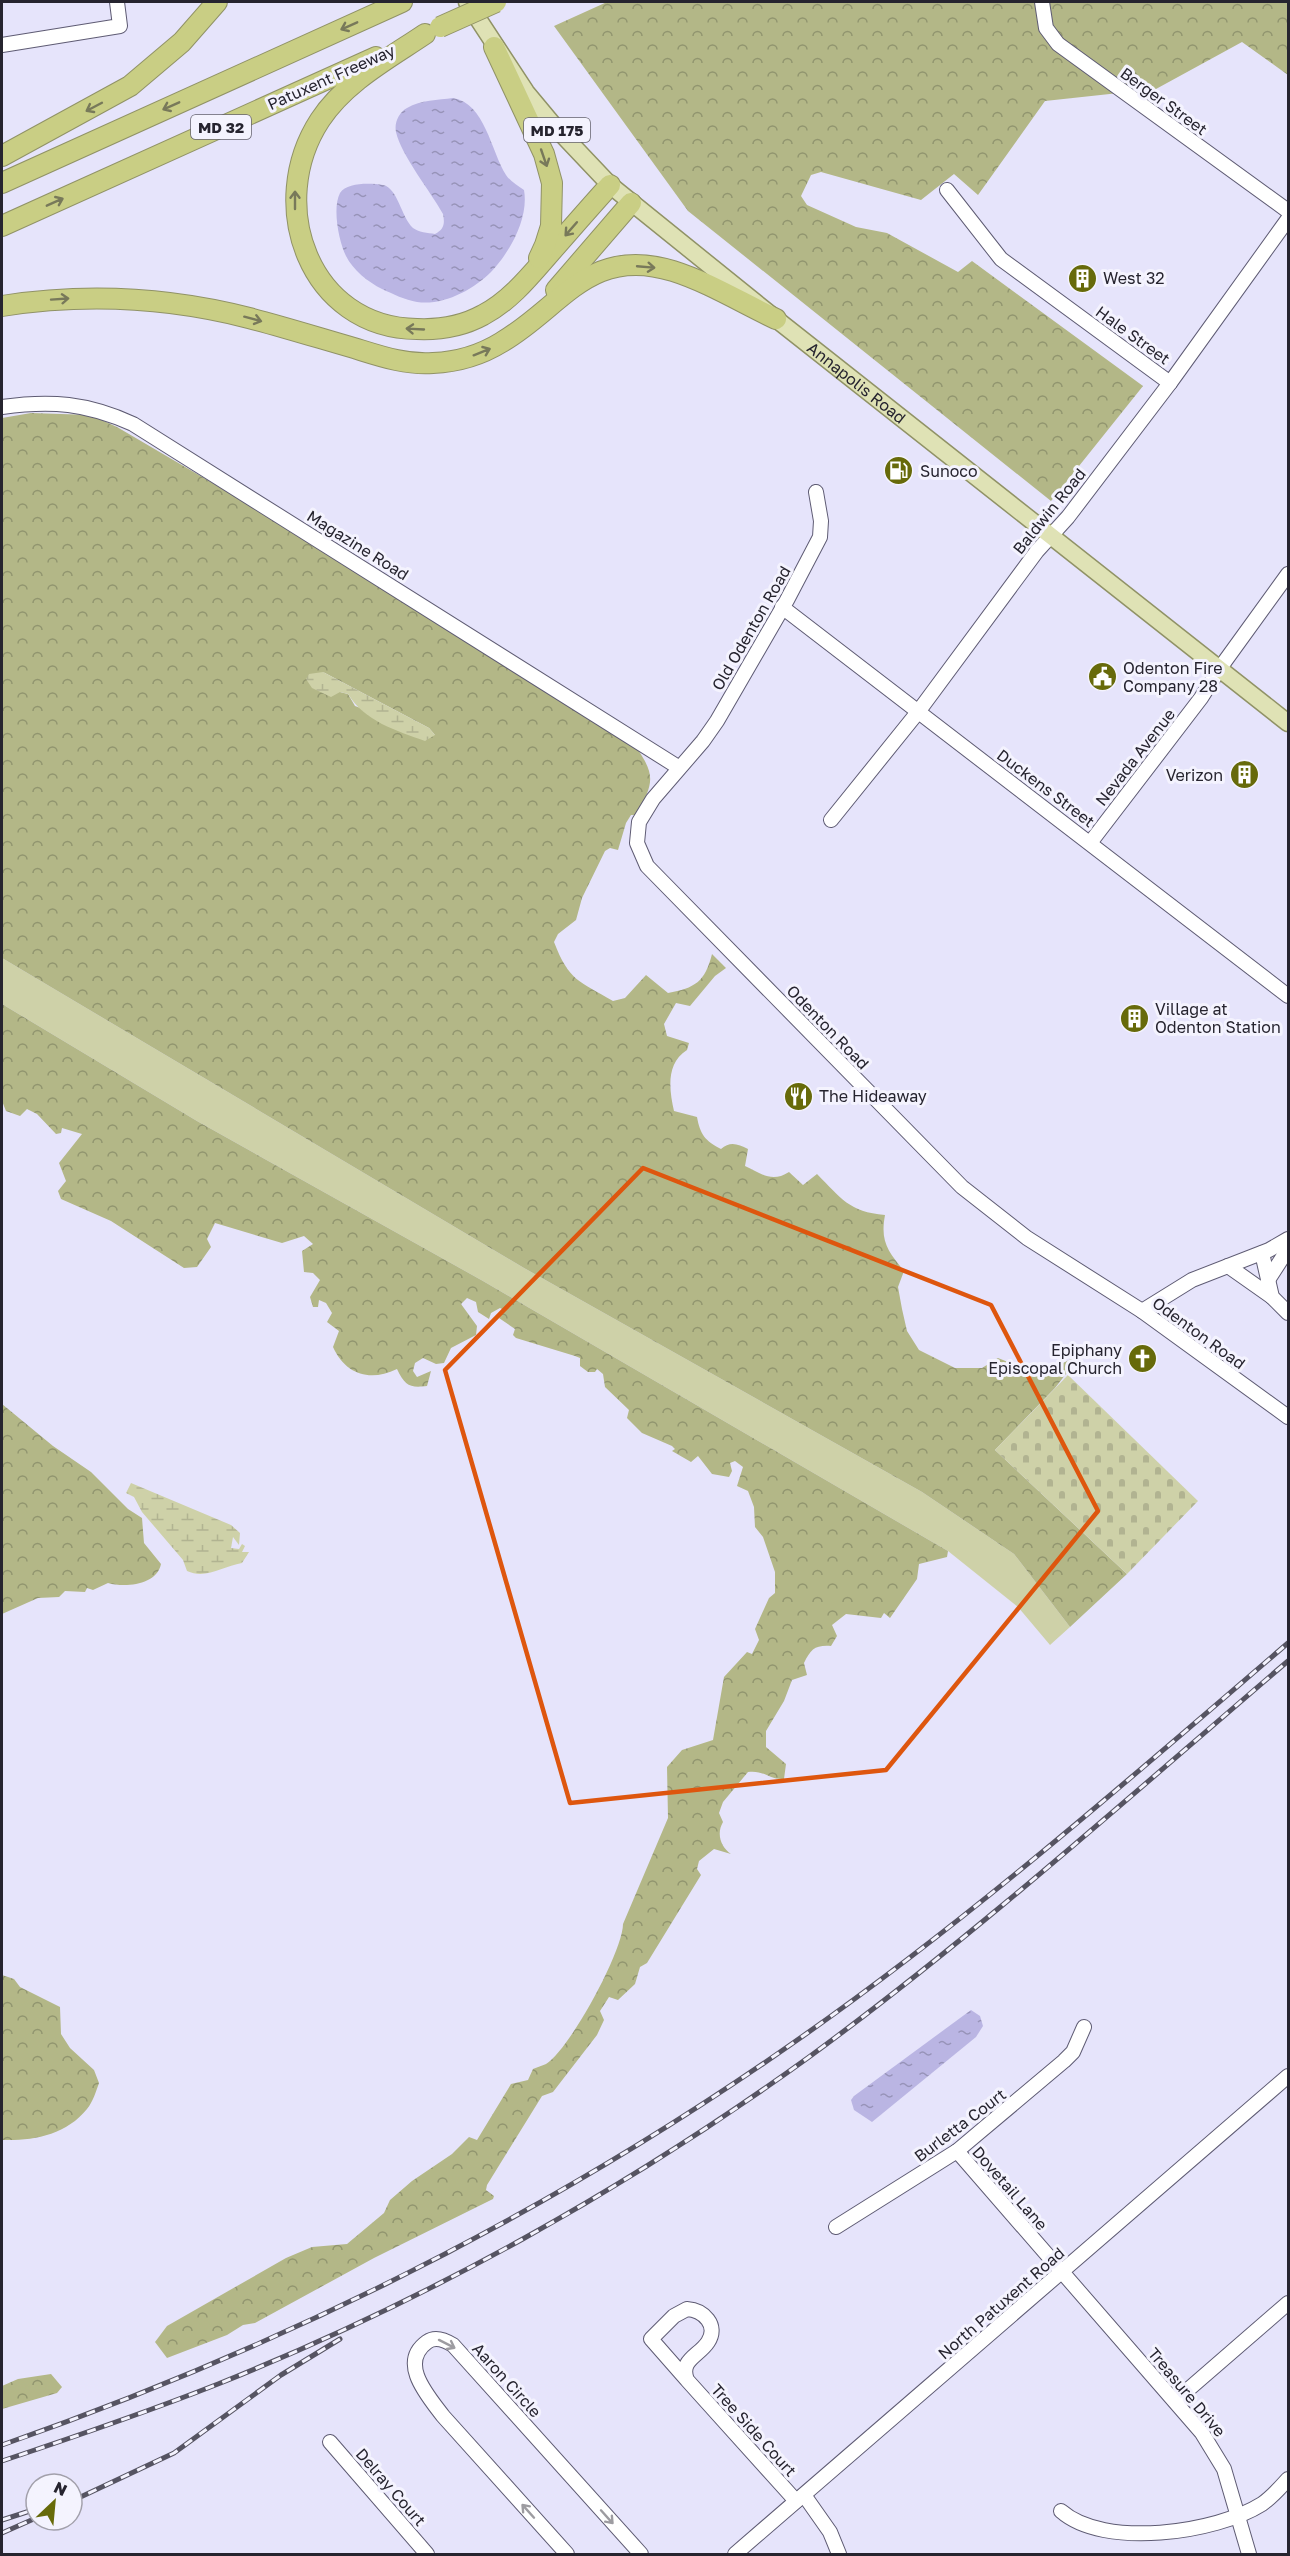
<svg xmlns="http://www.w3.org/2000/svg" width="1290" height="2556" font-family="'Golos Text',sans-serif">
<defs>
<pattern id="forest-crowns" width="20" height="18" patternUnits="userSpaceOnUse" patternTransform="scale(1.5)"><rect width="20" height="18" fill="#b3b787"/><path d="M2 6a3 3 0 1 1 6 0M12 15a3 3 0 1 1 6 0" fill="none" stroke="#91956f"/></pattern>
<pattern id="wetland-marsh" width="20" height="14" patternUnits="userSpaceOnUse" patternTransform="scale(1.5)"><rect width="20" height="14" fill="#ced1a8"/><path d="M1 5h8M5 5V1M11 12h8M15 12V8" fill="none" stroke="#b1b391"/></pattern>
<pattern id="cemetery-stones" width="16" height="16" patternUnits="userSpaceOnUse" patternTransform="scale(1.5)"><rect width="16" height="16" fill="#ced1a8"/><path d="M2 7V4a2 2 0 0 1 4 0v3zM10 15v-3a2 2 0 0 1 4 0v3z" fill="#b1b391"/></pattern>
<pattern id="water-ripples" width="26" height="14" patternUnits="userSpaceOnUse" patternTransform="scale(1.5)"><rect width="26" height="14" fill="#bab5e3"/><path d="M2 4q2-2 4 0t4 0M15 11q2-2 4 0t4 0" fill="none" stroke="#9793b8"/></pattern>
</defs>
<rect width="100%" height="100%" fill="#e6e4fb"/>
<path fill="#ced1a8" d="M2,958L524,1268L922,1492L1014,1554L1070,1627L1050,1645L1018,1607L948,1551L483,1281L197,1121L2,1004Z"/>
<g fill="url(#forest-crowns)" fill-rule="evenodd">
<path d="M607,2H1288V75L1242,42L1156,89L1045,101L978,195L954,174L921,200L821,172L811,175L801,196L807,205L856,227L887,233L958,272L972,261L1143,386L1051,501L688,211L554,26Z"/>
<path d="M31,413L91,415L117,427L272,518L638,750C658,779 650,785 638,815H631L626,823L618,850L610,848L605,851L582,898L576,920L558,934L554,942C569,981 579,981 613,1001L625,998L646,975L668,993C695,988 705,982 712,954L726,968L715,976L690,1006L676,1003L664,1024L667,1036L689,1043L687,1050C666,1063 669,1089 674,1111L697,1117C700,1134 705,1141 721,1149C730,1141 738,1144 748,1149L745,1166C762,1174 772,1183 789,1172L803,1185L817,1174C841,1198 849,1212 885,1215C880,1242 888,1251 904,1271L898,1287L902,1309L907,1331L919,1350L955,1368H982L998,1358C1041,1376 1043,1375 1083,1352L1055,1388L995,1450L1127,1574L1070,1627L1014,1554L922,1492L524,1268L2,958V418ZM323,672L429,728L435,735L355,706L348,694L340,692Z"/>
<path d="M2,1004L197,1121L483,1281L948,1551L947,1557L919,1564L917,1579L890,1618L884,1613L881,1618L846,1614L832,1625L837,1636L831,1646C815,1645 811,1649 804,1663L807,1675L792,1680L784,1701L766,1731V1747L786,1764L784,1779C769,1780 765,1770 748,1772L723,1802L719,1813L723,1822C716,1834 721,1847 731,1854L714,1849L699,1861L697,1869L701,1875L647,1963L640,1967L635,1984L618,2000L609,1997L600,2011L604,2020L597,2035L553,2092L542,2096L487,2185L486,2190L494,2196L493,2199L374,2258L255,2323L243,2325L227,2335L167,2358L155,2342L167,2326L286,2258L312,2247L347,2244L384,2213L390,2200L412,2181L452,2154L469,2137L477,2140L511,2084L528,2080L533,2069C537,2067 542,2066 546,2064C570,2049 623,1951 623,1924L668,1818L667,1767L682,1750L713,1740L724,1677L747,1652L752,1654L759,1640L755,1629L769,1598L775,1593V1572L763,1537L755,1527L754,1507L748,1491L737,1486L743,1467L735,1461L730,1463L732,1471L729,1477L712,1474L698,1456L691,1462L672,1451L675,1449L672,1446L642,1433L627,1418L629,1410L605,1387L603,1374L597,1369L595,1372H588L580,1366V1358L575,1356L516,1338L513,1335L515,1329L499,1318L504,1310L500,1308L491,1313L489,1319L478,1312L476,1302L467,1298L461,1304L477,1326L476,1335L451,1348L444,1363L436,1364L423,1358L415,1363L413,1371L417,1377L431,1371L427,1386C410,1388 405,1386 397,1369C370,1382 346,1375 333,1347L339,1331L327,1322L332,1313L326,1303L319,1300L318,1307H313L310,1297L320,1280L313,1273L304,1272L302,1251L313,1244L304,1236L282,1243L215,1223L207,1239L211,1247L197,1267L184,1268L111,1221L61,1199L58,1191L66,1181L59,1163L82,1134L62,1128L61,1133L56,1134L37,1114L27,1109L20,1116L6,1111L2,1101Z"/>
<path d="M2,1404L53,1446L91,1472L128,1509L142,1518L144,1543L161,1564C157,1585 125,1588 108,1583L93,1590L87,1588L85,1592L65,1591L59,1597L38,1598L2,1614Z"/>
<path d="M2,1975L14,1979L20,1987L60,2007L61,2034L70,2048L94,2070L99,2083C96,2091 93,2102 87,2109C66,2135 33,2141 2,2140Z"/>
<path d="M51,2374L62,2387L57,2393L2,2409V2386L18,2379Z"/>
</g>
<g fill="url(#wetland-marsh)">
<path d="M323,672L429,728L435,735L425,741C397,731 364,721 348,694L340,692L331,697L312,688L306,679L309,674Z"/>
<path d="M131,1483L231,1525L240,1533L239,1545L233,1537L231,1548L239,1549L242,1544L245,1546L242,1552H249L242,1563C223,1566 206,1580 187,1571L183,1560L142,1512L134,1497L126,1493Z"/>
</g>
<path fill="url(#cemetery-stones)" d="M1068,1375L1198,1501L1127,1574L995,1450Z"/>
<g fill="url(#water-ripples)">
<path d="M453,98C485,103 491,151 506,175C510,181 518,186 524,190C529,218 510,252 491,272C473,290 443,306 417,302C405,300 393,294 382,289C368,282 353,270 346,256C339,242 332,208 340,193C347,182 371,183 383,185C398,188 401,217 413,228C418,232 428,233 435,234C444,229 445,224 443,214C431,192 401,155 396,132C394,123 399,112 407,108C421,100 438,100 453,98Z"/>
<path d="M971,2010L980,2016L983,2026L976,2037L872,2122L854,2110L851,2100L854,2096Z"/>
</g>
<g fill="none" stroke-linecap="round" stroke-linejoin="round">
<defs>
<g id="minor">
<path d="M1042,2L1046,28L1058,44L1288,211"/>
<path d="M2,45L120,26L117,2"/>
<path d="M947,190L1001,259L1170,383"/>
<path d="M2,407C51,400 87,403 133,424L678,767"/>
<path d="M816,492L821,521L820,537L787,600L717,721L703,741L653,799L639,822L637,843L647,866L962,1187L1027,1238L1142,1311L1288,1417"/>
<path d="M782,607L1288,996"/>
<path d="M831,820L918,712L1037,551L1068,517L1170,383L1288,219"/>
<path d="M1090,843L1201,698L1220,668L1288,574"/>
<path d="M1262,1253L1272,1297L1288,1313"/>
<path d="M1228,1266L1272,1297"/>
<path d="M1268,1280L1288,1249"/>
<path d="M1142,1311L1192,1280L1269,1250L1288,1239"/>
<path d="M957,2151L1202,2433L1224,2469L1249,2554"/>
<path d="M836,2227L957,2151L1064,2061L1073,2052L1084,2027"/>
<path d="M687,2380L651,2339L674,2316L687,2309C703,2310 719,2325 708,2342C699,2356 679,2360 687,2380L796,2501"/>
<path d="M1175,2401L1288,2303"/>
<path d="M330,2442L427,2554"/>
<path d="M804,2495L830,2532L839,2554"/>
<path d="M1061,2511C1104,2549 1216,2533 1262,2504C1272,2497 1280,2488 1288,2479"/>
<path d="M567,2554L443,2416C428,2396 398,2363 427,2342C435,2336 445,2340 453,2345L641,2554"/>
<path d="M735,2554L1288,2076"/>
</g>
<g id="major">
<path id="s1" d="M467,2L526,92L556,128L610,185L776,319L1288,723"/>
</g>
<g id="highway">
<path d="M425,34C388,59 345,82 320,120C265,204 309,328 417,329C440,330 463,326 483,315C510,301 530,276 550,253C570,230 590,207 610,185"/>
<path d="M494,47L544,154L552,183L551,226L545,245L539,258"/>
<path d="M2,156L130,86L182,42L217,2"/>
<path d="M2,183L402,2"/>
<path d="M2,226L376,57"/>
<path d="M556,290L631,203"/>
<path d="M2,306C85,293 167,297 249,318C284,327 319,338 354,348C380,356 405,365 433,363C457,362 481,355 502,342C562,307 589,245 673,271C708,282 742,303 776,319"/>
</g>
</defs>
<use href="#minor" stroke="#5e5b73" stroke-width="16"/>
<use href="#major" stroke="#909266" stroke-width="19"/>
<use href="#highway" stroke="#909266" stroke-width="22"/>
<use href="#minor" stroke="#fff" stroke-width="14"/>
<use href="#major" stroke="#dfe2b5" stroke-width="16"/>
<use href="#highway" stroke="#c9ce84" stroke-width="20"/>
<defs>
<g id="rail">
<path d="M2,2445C282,2347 550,2213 793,2043C967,1922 1127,1781 1288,1643"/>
<path d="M2,2461C74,2437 147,2412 218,2384C426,2301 628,2188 809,2057C976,1935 1131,1795 1288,1661"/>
<path d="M72,2501L174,2453L281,2375L340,2339"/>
<path d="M2,2520L36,2509"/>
<path d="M2,2533L36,2518"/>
</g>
</defs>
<use href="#rail" stroke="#565462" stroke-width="5"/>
<use href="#rail" stroke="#f4f3fe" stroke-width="3" stroke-dasharray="9" stroke-linecap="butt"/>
<defs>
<path id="highway-bridge" d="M440,27L496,2"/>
</defs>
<use href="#highway-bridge" stroke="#909266" stroke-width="22" stroke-linecap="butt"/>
<use href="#highway-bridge" stroke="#c9ce84" stroke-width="20"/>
</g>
<defs><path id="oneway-shaft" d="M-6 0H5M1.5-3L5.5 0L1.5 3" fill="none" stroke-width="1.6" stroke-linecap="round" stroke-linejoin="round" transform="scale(1.5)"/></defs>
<g stroke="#78795a">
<use href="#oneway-shaft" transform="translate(349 26) rotate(156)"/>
<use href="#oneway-shaft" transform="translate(171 106) rotate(156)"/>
<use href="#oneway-shaft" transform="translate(94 107) rotate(152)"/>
<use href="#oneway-shaft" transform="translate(544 158) rotate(71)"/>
<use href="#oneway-shaft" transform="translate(295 200) rotate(-90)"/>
<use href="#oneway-shaft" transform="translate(55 202) rotate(-24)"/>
<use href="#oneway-shaft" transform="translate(571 229) rotate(131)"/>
<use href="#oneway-shaft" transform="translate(646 267) rotate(5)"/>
<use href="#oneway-shaft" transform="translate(60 299) rotate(-4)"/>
<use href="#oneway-shaft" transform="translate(253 319) rotate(15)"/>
<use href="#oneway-shaft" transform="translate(415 329) rotate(-177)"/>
<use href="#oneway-shaft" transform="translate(482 352) rotate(-22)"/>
</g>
<g stroke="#9d9ca1">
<use href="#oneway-shaft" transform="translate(447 2344) rotate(27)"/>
<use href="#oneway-shaft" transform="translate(528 2511) rotate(-132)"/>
<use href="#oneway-shaft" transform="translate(607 2517) rotate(48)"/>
</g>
<path fill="none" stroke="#de560e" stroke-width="4.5" stroke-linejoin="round" d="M643,1168L991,1305L1098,1511L886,1770L570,1803L445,1370Z"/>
<defs>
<symbol id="building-disc" viewBox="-11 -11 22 22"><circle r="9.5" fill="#676a0a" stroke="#f4f3fe"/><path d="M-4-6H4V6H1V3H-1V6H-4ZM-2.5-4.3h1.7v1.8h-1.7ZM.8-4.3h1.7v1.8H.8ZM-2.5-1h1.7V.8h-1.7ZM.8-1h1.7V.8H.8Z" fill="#fff"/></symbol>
<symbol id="fuel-disc" viewBox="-11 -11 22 22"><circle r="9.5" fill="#676a0a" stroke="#f4f3fe"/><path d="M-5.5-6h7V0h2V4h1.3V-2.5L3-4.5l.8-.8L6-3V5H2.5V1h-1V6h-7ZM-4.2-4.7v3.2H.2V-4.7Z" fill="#fff"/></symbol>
<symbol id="civic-disc" viewBox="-11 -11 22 22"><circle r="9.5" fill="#676a0a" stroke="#f4f3fe"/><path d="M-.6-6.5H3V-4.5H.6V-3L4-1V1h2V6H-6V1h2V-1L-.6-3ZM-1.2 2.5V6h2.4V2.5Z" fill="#fff"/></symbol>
<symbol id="restaurant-disc" viewBox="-11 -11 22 22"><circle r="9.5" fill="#676a0a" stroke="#f4f3fe"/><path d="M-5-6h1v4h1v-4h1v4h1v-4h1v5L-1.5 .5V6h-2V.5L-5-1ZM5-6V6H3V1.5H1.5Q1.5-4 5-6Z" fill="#fff"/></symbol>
<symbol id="church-disc" viewBox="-11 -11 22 22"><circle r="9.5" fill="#676a0a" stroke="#f4f3fe"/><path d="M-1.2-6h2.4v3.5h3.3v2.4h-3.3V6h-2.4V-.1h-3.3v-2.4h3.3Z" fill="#fff"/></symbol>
</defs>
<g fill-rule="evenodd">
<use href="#building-disc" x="1066" y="262" width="33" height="33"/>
<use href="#fuel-disc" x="882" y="454" width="33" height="33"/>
<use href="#civic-disc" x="1086" y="660" width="33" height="33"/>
<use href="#building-disc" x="1228" y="758" width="33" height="33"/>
<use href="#building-disc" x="1118" y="1002" width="33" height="33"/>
<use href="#restaurant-disc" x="782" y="1080" width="33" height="33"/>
<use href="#church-disc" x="1126" y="1342" width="33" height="33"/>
</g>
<g text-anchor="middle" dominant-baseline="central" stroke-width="6" stroke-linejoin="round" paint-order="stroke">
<g fill="#f4f3fe" stroke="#64626d" stroke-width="1.5">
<rect x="191" y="115" width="60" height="24" rx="4.5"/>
<rect x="524" y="118" width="66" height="24" rx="4.5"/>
</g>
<g font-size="15" font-weight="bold" fill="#26242f">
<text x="221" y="127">MD 32</text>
<text x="557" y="130">MD 175</text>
</g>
<g font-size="16" fill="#26242f" stroke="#f4f3fe">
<text transform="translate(331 77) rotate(-24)">Patuxent Freeway</text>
<text transform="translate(1164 101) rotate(36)">Berger Street</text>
<text transform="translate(1133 335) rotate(36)">Hale Street</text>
<text stroke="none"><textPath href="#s1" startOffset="549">Annapolis Road</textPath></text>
<text transform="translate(1049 511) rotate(-51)">Baldwin Road</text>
<text transform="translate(358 545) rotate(32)">Magazine Road</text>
<text transform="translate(751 628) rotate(-60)">Old Odenton Road</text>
<text transform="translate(1135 757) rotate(-52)">Nevada Avenue</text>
<text transform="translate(1046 788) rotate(37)">Duckens Street</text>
<text transform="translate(828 1027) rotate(46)">Odenton Road</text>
<text transform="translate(1199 1333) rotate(36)">Odenton Road</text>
<text transform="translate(960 2125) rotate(-37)">Burletta Court</text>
<text transform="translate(1010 2188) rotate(49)">Dovetail Lane</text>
<text transform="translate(1001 2303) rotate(-41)">North Patuxent Road</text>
<text transform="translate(507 2380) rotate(48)">Aaron Circle</text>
<text transform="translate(1187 2392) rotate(50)">Treasure Drive</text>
<text transform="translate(754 2430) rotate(48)">Tree Side Court</text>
<text transform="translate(391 2487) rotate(49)">Delray Court</text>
</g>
<g font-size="16" fill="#26242f" stroke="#f4f3fe" text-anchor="start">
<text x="1103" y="278">West 32</text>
<text x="920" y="471">Sunoco</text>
<text x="1123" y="668">Odenton Fire<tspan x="1123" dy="18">Company 28</tspan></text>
<text x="1223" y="775" text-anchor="end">Verizon</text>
<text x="1155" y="1009">Village at<tspan x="1155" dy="18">Odenton Station</tspan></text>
<text x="819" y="1096">The Hideaway</text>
<text x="1122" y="1350" text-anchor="end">Epiphany<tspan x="1122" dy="18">Episcopal Church</tspan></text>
</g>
</g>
<rect width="1290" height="2556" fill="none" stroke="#26242f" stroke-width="6"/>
<g transform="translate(54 2502) rotate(26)"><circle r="28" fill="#f4f3fe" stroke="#a2a0ab" stroke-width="1.5"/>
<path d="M0-4.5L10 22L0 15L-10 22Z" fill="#676a0a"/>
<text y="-9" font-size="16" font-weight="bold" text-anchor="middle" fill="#26242f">N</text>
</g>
</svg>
